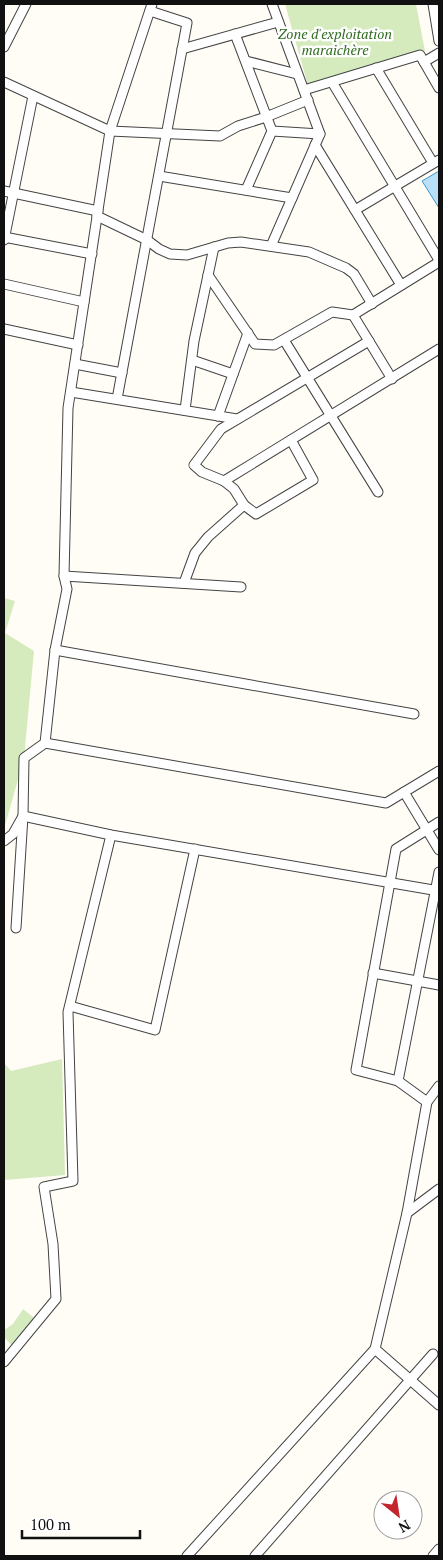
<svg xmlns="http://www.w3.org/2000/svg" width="443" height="1560" font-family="'PT Serif',serif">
<rect width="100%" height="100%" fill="#fffdf5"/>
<g fill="#d5ebbd">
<path d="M285,4H416L425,51L309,89Z"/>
<path d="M4,598L15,601L5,633L34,651L24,758L4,829Z"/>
<path d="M62,1059L65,1175L4,1180V1063L11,1071Z"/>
<path d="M23,1309L38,1321L15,1349L4,1337V1330L13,1324Z"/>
</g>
<path fill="#b9e0f7" stroke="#3f96cf" d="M439,171V208L422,181Z"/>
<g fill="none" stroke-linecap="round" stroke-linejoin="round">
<defs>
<g id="minor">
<path d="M433,4L439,41"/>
<path d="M235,34L272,131L246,190"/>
<path d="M4,47L26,4"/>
<path d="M182,49L278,22"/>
<path d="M246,61L297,74"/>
<path d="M424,62L439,53"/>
<path d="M376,68L433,163"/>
<path d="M4,82L110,131L220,136L238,126L266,117L308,100"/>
<path d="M332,82L439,260"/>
<path d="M304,90L420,55L439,88"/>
<path d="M272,131L320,134"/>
<path d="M315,145L401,285"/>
<path d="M159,176L292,198"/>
<path d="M4,191L98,211"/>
<path d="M355,210L439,160"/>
<path d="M97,216L147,240L159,249L170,254L187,255L228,243L241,242L309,252L346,268L354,274L372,304"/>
<path d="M4,237L92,254"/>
<path d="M4,240L33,96"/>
<path d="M271,246L320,134L272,4"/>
<path d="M208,275L255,344L274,345L332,312L353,315L439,262"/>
<path d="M4,284L84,302"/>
<path d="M353,315L392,379"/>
<path d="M4,329L78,345"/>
<path d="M284,340L378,492"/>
<path d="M192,360L233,374"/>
<path d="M75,364L122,373"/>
<path d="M71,392L237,419"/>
<path d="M117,399L187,23L150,11"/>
<path d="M185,410L194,341L214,247"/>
<path d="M218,416L248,333"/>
<path d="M291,440L313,480L256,514L244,505L234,489L224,481L202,472L194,465L221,429L369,341"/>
<path d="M224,481L439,349"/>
<path d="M64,576L241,587"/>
<path d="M184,583L195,553L208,537L244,505"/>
<path d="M55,650L414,714"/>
<path d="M45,743L386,803L439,771"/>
<path d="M404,792L439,850"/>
<path d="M23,816L111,835L439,891"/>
<path d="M4,841L13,834L22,818"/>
<path d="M16,928L23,816L24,758L45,743L55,650L67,589L64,576L68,408L110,131L152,4"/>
<path d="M373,973L439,985"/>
<path d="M70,1006L155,1030L195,849"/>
<path d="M398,1081L439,872"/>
<path d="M439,1086L427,1102L407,1213L375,1349L439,1405"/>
<path d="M427,1102L398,1081L356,1070L396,849L439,822"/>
<path d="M407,1213L439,1189"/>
<path d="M4,1362L56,1299L53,1244L44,1187L73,1181L68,1012L111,835"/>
<path d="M187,1556L375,1349"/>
<path d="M255,1556L433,1354"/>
<path d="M433,1556L439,1549"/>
</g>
</defs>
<use href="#minor" stroke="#444" stroke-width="11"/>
<use href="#minor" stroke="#fff" stroke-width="9"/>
</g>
<g text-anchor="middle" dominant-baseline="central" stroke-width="5" stroke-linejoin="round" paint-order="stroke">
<g font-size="14" font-style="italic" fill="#2f6b1f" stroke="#fff">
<text x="335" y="33">Zone d'exploitation<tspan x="335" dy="16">maraichère</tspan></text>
</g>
</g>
<rect width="443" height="1560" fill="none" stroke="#111111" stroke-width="10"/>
<g transform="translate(398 1515) rotate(150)"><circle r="24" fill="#ffffff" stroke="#a0a0a0"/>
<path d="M0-4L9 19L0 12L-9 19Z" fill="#c4262e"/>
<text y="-8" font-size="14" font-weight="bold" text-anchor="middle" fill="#111111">N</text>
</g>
<path d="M22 1530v8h118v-8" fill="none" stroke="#111111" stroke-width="2.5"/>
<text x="30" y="1530" font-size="15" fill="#111111" stroke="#ffffff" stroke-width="4" paint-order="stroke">100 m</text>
</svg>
